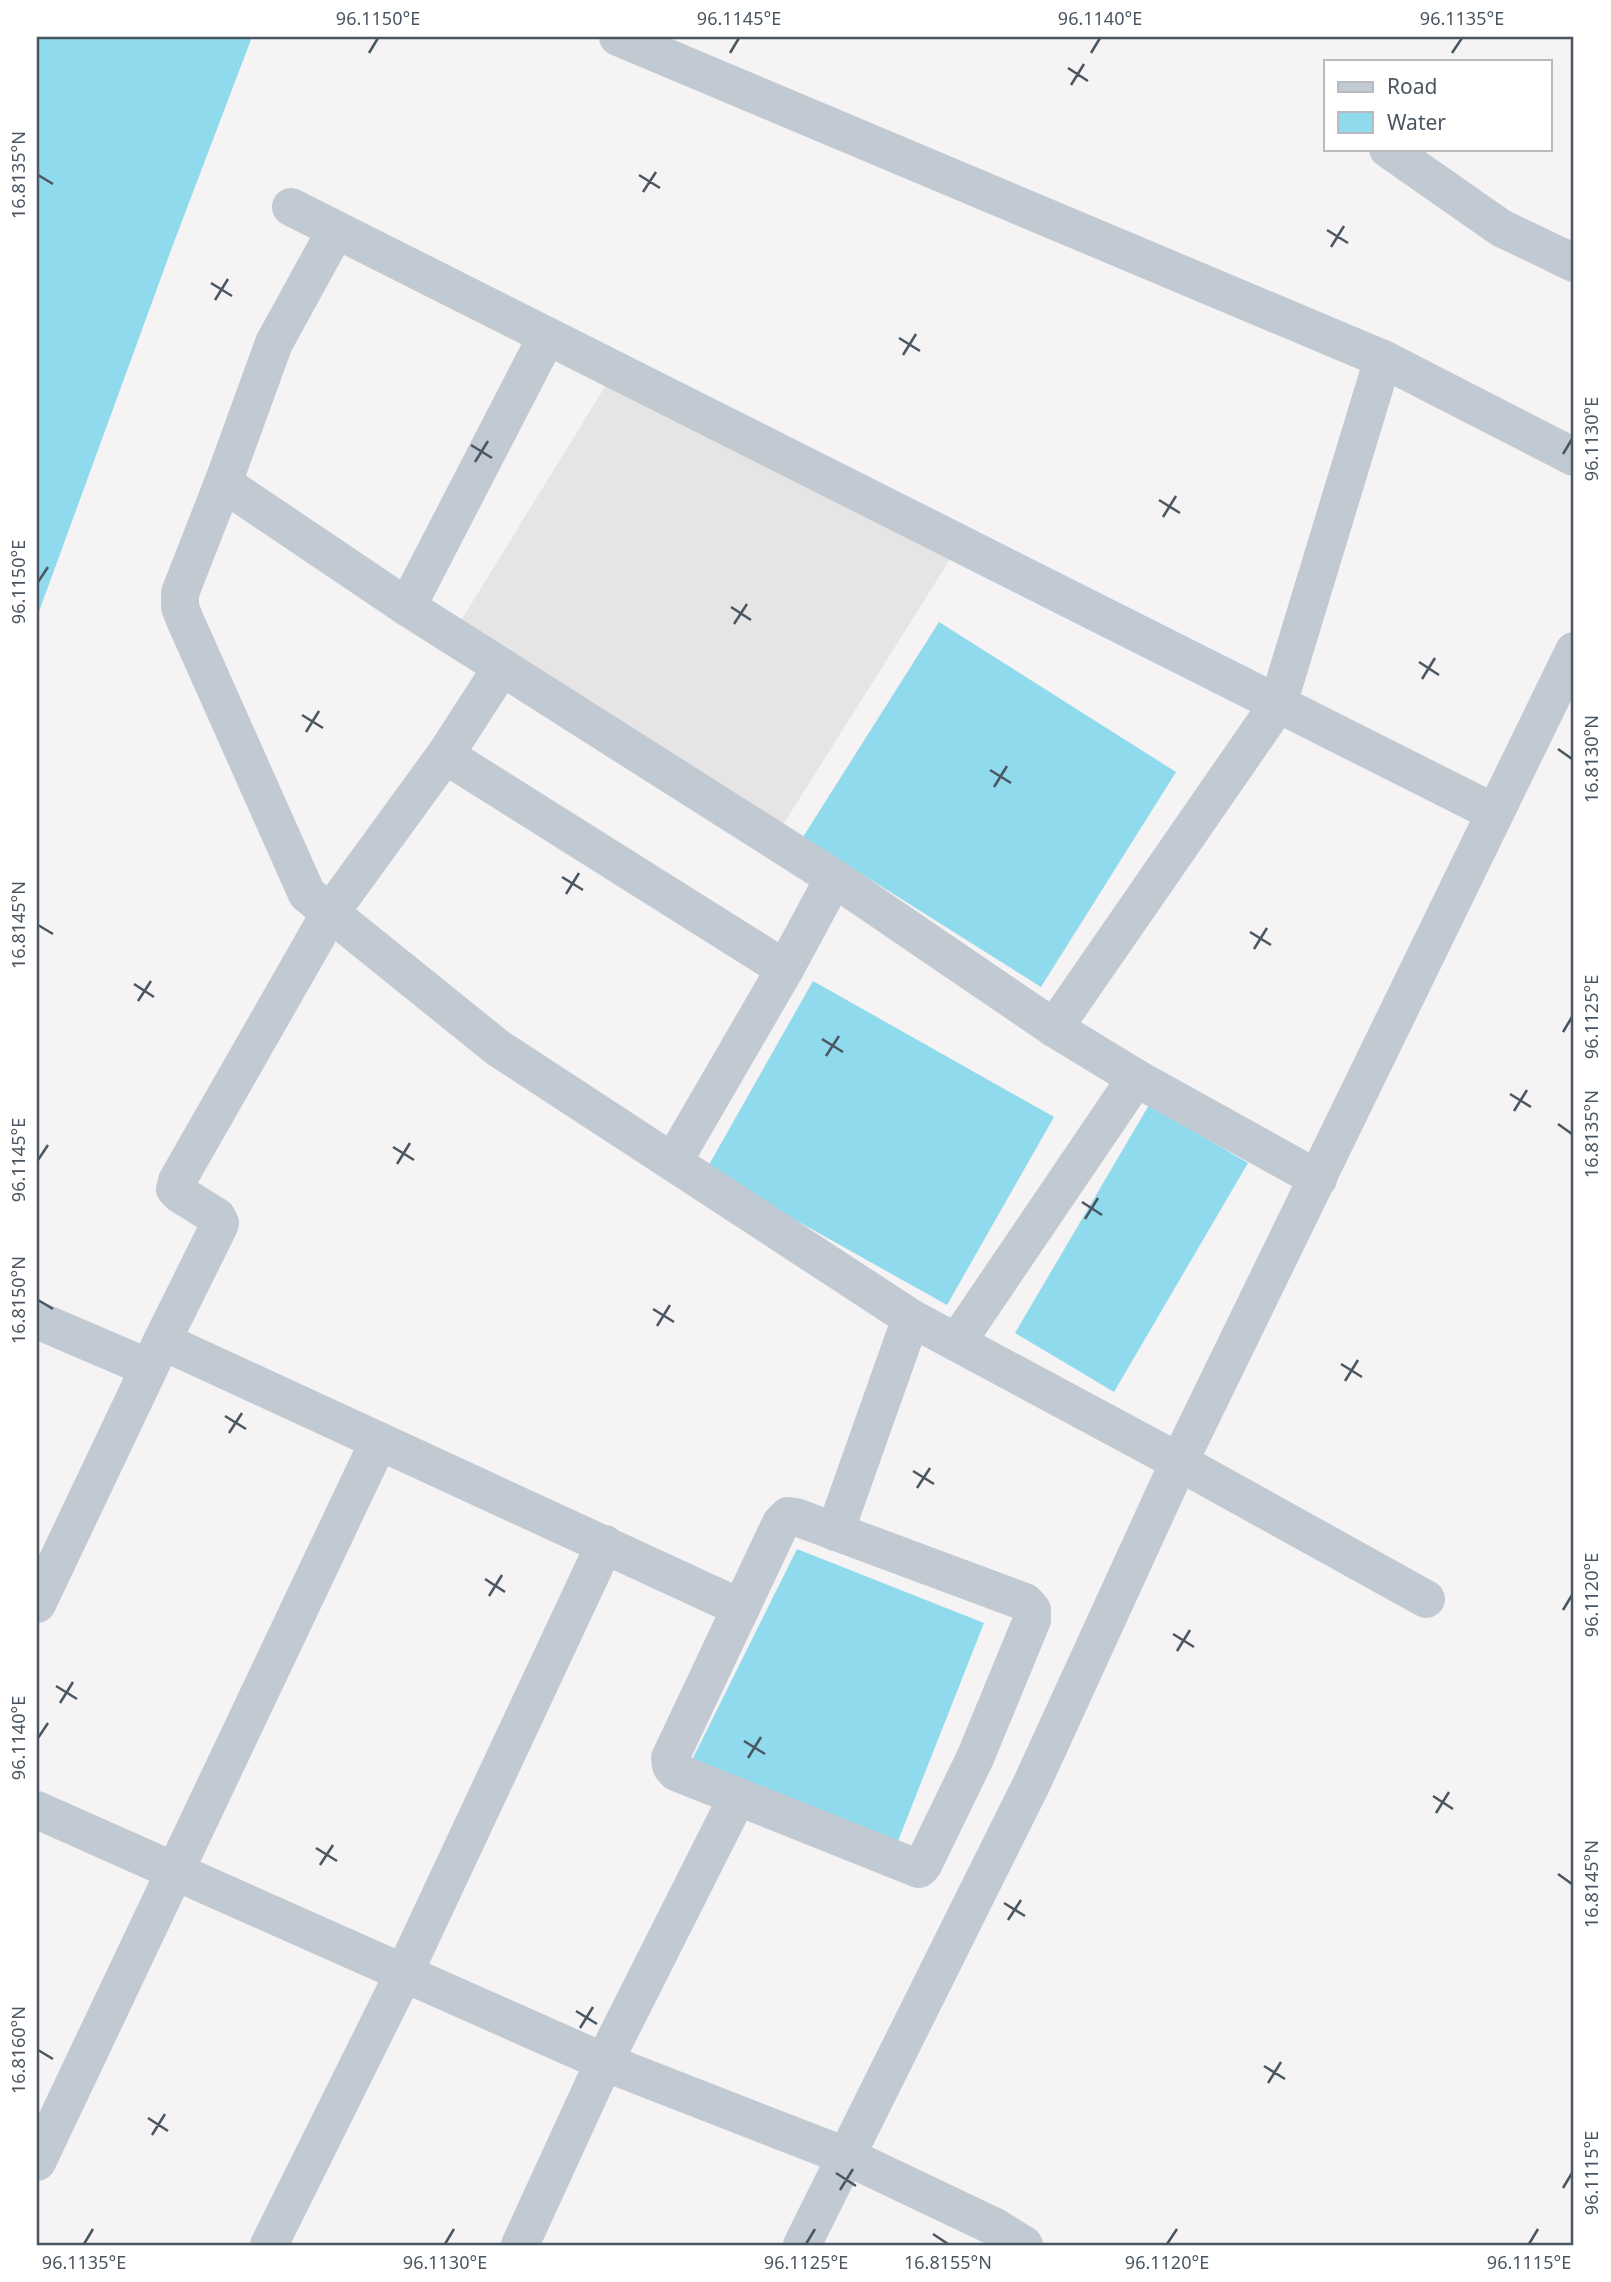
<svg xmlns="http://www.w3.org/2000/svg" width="1611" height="2282" font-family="'Noto Sans',sans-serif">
<rect width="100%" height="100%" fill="#f5f3f3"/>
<path fill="#e6e4e5" d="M606,385L952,556L781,828L457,627Z"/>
<g fill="#90daee">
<path d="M37,37H252L174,242L37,617Z"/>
<path d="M939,622L1176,772L1041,987L803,837Z"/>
<path d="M813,981L1054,1117L947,1305L706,1170Z"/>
<path d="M1149,1105L1248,1163L1114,1392L1015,1333Z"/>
<path d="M797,1549L984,1623L898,1841L692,1760Z"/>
</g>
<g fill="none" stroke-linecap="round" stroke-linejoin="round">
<g stroke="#c1cad2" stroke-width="38">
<path d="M618,37L1383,359L1574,457"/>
<path d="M1388,149L1501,228L1574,263"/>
<path d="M291,207L1495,813"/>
<path d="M336,230L274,343L223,483L180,593V607L185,620L307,894L498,1048L911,1318L1179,1462L1426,1599"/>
<path d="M223,483L407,607L834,878L1054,1028L1136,1078L1318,1179"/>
<path d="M407,607L547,336"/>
<path d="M445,755L785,969"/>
<path d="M1054,1028L1278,704L1383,359"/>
<path d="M673,1162L785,969L834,878"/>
<path d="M37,1320L149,1368"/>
<path d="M162,1341L741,1608"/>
<path d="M957,1342L1136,1078"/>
<path d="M788,1516L796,1517L1025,1602L1032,1610V1620L975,1758L923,1865L919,1869L676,1772L671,1766L670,1758L781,1523Z"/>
<path d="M835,1532L911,1318"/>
<path d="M37,1604L162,1341L218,1228L220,1223L217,1217L180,1194L175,1189L177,1181L330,913L445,755L502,667"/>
<path d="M37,1810L604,2062L848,2157L995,2227L1024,2245"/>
<path d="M37,2162L379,1441"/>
<path d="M269,2245L404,1973L605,1544"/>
<path d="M520,2245L604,2062L737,1798"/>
<path d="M802,2245L1032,1783L1179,1462L1574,651"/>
</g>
</g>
<path fill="none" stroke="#4a5661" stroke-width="2.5" d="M369,53L378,38M730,53L739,38M1091,53L1100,38M1452,53L1462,38M1068,68L1088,81M1071,85L1084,64M38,175L53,184M639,175L660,188M643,192L656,172M1327,230L1348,243M1331,247L1344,226M211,283L232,296M215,300L228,279M899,338L920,351M903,355L916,334M471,445L492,458M1563,454L1572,439M475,462L488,441M1159,500L1180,513M1163,517L1176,496M38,582L48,567M731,607L751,620M734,624L747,604M1419,662L1439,675M1422,679L1435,658M302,715L323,728M306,732L319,711M1558,749L1572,759M990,770L1011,783M994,787L1007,766M562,877L583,890M566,894L579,873M38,925L53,934M1250,932L1271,945M1254,949L1267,928M134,984L154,997M138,1001L151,981M1563,1032L1572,1017M822,1039L843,1052M826,1056L839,1036M1510,1094L1531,1107M1514,1111L1527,1090M1558,1124L1572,1134M393,1147L414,1160M38,1160L48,1145M397,1164L410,1143M1082,1202L1102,1215M1085,1219L1098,1198M38,1300L53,1309M653,1309L674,1322M657,1326L670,1305M1341,1364L1362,1377M1345,1381L1358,1360M225,1416L246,1429M229,1433L242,1413M913,1471L934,1484M917,1488L930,1468M485,1579L505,1592M489,1596L502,1575M1563,1610L1572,1595M1173,1634L1194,1647M1177,1651L1190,1630M56,1686L77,1699M60,1703L73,1682M38,1738L48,1723M744,1741L765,1754M748,1758L761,1737M1433,1796L1453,1809M1436,1813L1449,1792M316,1848L337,1861M320,1865L333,1845M1558,1874L1572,1884M1004,1903L1025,1916M1008,1920L1021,1900M576,2011L597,2024M580,2028L593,2007M38,2050L53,2059M1264,2066L1285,2079M1268,2083L1281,2062M148,2118L168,2131M152,2135L165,2114M836,2173L856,2186M1563,2188L1572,2173M840,2190L853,2169M933,2234L948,2244M84,2244L93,2229M445,2244L454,2229M806,2244L815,2229M1167,2244L1177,2229M1529,2244L1538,2229"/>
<rect width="1611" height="2282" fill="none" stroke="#ffffff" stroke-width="77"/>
<rect x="1324" y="60" width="228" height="91" fill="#ffffff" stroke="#b7bbc0" stroke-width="2"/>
<rect x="1338" y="82" width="35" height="10" fill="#c1cad2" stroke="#b7bbc0" stroke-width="2"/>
<text x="1387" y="94" font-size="21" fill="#4a5661">Road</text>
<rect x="1338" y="112" width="35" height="21" fill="#90daee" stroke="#b7bbc0" stroke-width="2"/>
<text x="1387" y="130" font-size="21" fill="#4a5661">Water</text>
<rect x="38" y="38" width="1534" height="2206" fill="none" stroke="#4a5661" stroke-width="2.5"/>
<g font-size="18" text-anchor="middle" fill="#4a5661">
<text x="378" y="25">96.1150°E</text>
<text x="739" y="25">96.1145°E</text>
<text x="1100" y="25">96.1140°E</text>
<text x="1462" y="25">96.1135°E</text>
<text transform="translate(19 175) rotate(-90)" y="6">16.8135°N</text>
<text transform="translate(1592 439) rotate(-90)" y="6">96.1130°E</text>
<text transform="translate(19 582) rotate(-90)" y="6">96.1150°E</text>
<text transform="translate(1592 759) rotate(-90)" y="6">16.8130°N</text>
<text transform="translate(19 925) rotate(-90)" y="6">16.8145°N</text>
<text transform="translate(1592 1017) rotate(-90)" y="6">96.1125°E</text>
<text transform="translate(1592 1134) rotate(-90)" y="6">16.8135°N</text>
<text transform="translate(19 1160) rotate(-90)" y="6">96.1145°E</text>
<text transform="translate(19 1300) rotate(-90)" y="6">16.8150°N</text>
<text transform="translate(1592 1595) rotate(-90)" y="6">96.1120°E</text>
<text transform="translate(19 1738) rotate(-90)" y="6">96.1140°E</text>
<text transform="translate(1592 1884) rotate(-90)" y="6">16.8145°N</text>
<text transform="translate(19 2050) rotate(-90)" y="6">16.8160°N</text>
<text transform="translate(1592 2173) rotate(-90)" y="6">96.1115°E</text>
<text x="84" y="2269">96.1135°E</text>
<text x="445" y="2269">96.1130°E</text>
<text x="806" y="2269">96.1125°E</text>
<text x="948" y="2269">16.8155°N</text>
<text x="1167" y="2269">96.1120°E</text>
<text x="1529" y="2269">96.1115°E</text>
</g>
</svg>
